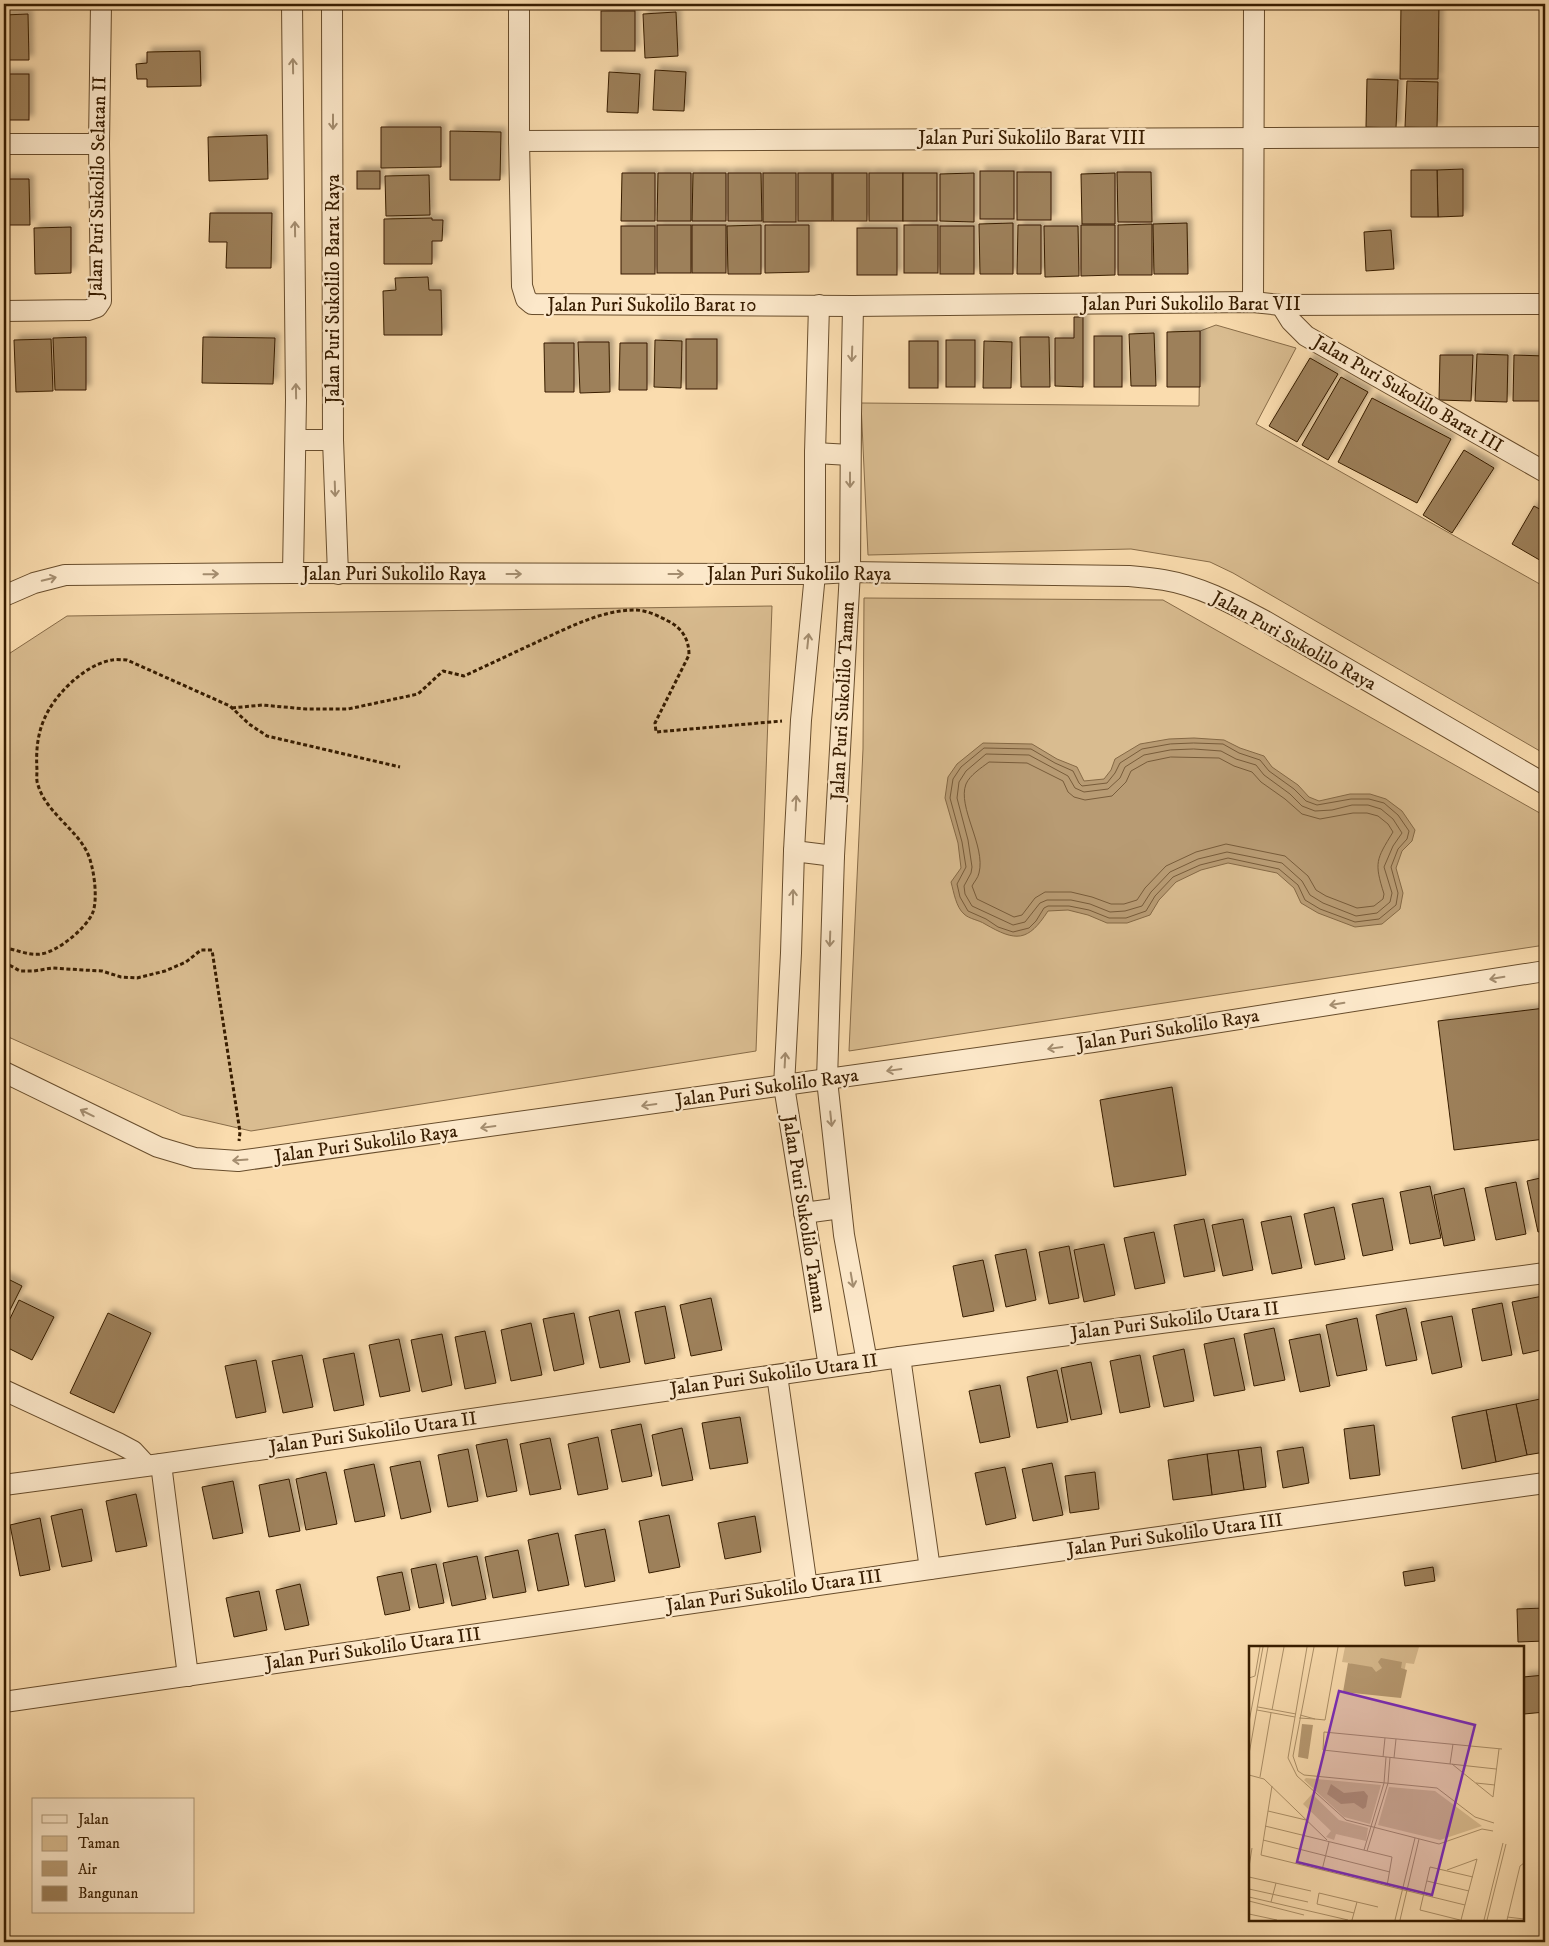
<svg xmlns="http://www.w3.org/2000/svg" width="1549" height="1946" font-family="'IM FELL DW Pica',serif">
<defs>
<filter id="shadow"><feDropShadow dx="4.5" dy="-4.5" stdDeviation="2.5" flood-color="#0004"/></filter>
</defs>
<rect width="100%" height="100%" fill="#fadcae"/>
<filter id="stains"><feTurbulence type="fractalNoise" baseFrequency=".004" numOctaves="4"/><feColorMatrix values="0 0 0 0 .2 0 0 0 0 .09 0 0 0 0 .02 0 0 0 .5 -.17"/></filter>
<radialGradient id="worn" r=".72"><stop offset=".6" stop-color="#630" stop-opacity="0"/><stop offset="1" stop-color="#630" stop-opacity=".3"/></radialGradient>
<g fill="#d9bc90" stroke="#886c48">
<path d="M1216,325L1296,348L1256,424L1545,587V754L1233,573L1210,562L1131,549L868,555L861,403L1199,406L1200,331Z"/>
<path d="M864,598L1163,600L1545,816V945L849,1051L863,749Z"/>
<path d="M772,606L756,1051L251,1131L182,1115L4,1035V657L67,616Z"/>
</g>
<path fill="#b89b73" stroke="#856945" d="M1194,738L1224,740L1240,748L1264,756L1272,767L1298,785L1309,797L1319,801L1350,794H1370L1386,799L1402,811L1415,830L1412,841L1402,851L1396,868L1403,893L1400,909L1382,924L1355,927L1318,913L1301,903L1294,888L1277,873L1228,863L1201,870L1176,882L1159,900L1150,915L1127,923H1107L1088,915L1068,910L1048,911C1028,942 1016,942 985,924C979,920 969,919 964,914C956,907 954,893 951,882L961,868L958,843L945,798L948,777L957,764L983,743L1032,744L1057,759L1077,767L1084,781L1104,779L1111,770L1115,759L1140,744L1169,739Z"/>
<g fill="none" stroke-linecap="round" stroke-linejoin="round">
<g stroke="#785c3a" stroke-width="1">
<path d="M1194,743L1223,744L1239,753L1260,760L1269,771L1294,789L1306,801L1317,805L1351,799H1369L1384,803L1398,815L1409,831L1407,839L1398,849L1391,867L1398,893L1396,905L1379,919L1355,922L1320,909L1305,900L1298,885L1279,869L1228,858L1200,865L1173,877L1155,896L1146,911L1126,918H1109L1089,910L1069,906H1048L1044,908L1036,921L1029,928L1013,932L998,927L986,919L968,911L960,897L957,884L966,867L962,842L950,798L953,779L961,767L984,748L1031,749L1055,763L1073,771L1079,783L1082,786L1107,783L1115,773L1120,763L1142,749L1170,744Z"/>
<path d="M1194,749L1221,751L1236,759L1256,765L1264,775L1290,794L1302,806L1315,811L1332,810L1352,805H1368L1381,809L1393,819L1402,833L1393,846L1384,867L1392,893L1390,902L1377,913L1356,916L1323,903L1310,895L1302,881L1282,863L1227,852L1198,859L1170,872L1151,892L1142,906L1125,911L1110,912L1090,904L1071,900H1047L1040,903L1025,922L1013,925L972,906L965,894L964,886L971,873L972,867L968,840L957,798L959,782L966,771L986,754L1029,755L1068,776L1075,788L1084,792L1108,789L1120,778L1125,767L1144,755L1170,750Z"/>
<path d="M1171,757L1219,758L1234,766L1252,772L1261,782L1285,799L1302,814L1320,819L1353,813H1367L1378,816L1388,824L1393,832C1376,860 1374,862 1384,894L1383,899L1374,906L1357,908L1326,896L1316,890L1308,876L1285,856L1226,844L1196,852L1166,866L1145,888L1137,900L1124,904H1111L1092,897L1071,892H1045L1035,898L1022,915L1014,917L977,899L972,886C974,882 978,878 979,873C986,846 957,807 966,784C970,775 981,768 989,762L1027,763L1063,781L1068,792L1074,797L1085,800L1112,796L1126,782L1131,771L1147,762Z"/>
</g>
</g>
<g fill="#9d805a" stroke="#381d00" filter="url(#shadow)">
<path d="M1401,4H1439L1438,79H1400Z"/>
<rect x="601" y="11" width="34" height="40"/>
<path d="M676,12L678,56L645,58L643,14Z"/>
<path d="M28,14L29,60H4V15Z"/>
<path d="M200,51L201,86L147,87V79H137L136,64L147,63V52Z"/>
<path d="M655,70L686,72L684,111L653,110Z"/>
<path d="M609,72L640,74L638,113L607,112Z"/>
<rect x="4" y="74" width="25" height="46"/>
<path d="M1367,79L1398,80L1396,128L1366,127Z"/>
<path d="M1407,81L1438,82L1437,128L1405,127Z"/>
<path d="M381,127H441V167L381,168Z"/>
<path d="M450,131L501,132L500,180H450Z"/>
<path d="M267,135L268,179L209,181L208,137Z"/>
<path d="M1463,169V216L1438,217L1437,170Z"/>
<path d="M1411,170H1437L1438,217H1411Z"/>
<rect x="357" y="171" width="23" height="18"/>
<rect x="980" y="171" width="34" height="48"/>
<rect x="1017" y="172" width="34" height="48"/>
<path d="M1117,172H1151L1152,222H1118Z"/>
<path d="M622,173H655V221H621Z"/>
<path d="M658,173H691V221H657Z"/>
<path d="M693,173H726V221H692Z"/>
<path d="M728,173H761L762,221H728Z"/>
<rect x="763" y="173" width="33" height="49"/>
<rect x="798" y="173" width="34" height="48"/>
<rect x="833" y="173" width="34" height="48"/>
<rect x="869" y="173" width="34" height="48"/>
<rect x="903" y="173" width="34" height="48"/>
<path d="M974,173V222L940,221V174Z"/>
<path d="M1115,173V224H1082L1081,174Z"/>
<path d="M429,175L430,215L386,216L385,176Z"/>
<path d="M4,179H29L30,225H4Z"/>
<path d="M210,213H272L271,268H226L227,242H209Z"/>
<path d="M432,218V220H443L442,241H432V264H384V219Z"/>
<path d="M1013,223V274H980L979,224Z"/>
<path d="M1187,223L1188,274H1154L1153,224Z"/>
<path d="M1152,224V275H1118V225Z"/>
<rect x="657" y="225" width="34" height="48"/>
<rect x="692" y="225" width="34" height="48"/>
<path d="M761,225V274H728L727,226Z"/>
<path d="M765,225H809V272L765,273Z"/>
<rect x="904" y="225" width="34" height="48"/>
<path d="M1018,225H1041V274H1017Z"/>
<path d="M1081,225H1115V275L1081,276Z"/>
<rect x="621" y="226" width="34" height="48"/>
<rect x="940" y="226" width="34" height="48"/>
<path d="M1044,226H1078L1079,276L1045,277Z"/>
<path d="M71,227V273L35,274L34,228Z"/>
<rect x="857" y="228" width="40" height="47"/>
<path d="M1391,230L1394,269L1366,271L1364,232Z"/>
<path d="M428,277L429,290H441L442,335H384L383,291L396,290L395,278Z"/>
<path d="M1074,317H1083V387L1055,386V338H1074Z"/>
<path d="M1200,331V387H1167V332Z"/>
<path d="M1154,333L1156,386H1131L1129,334Z"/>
<rect x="1094" y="336" width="28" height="51"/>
<path d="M86,337V390H55L53,338Z"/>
<path d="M203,337L275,338L273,384L202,383Z"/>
<path d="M1020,337H1049L1050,387H1021Z"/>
<path d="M51,339L53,391L16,392L14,340Z"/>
<rect x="686" y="339" width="31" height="50"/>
<path d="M655,340L682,341L681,388L654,387Z"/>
<rect x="946" y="340" width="29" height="47"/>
<rect x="909" y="341" width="29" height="47"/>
<path d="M984,341L1012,342L1011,388H983Z"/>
<path d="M578,342H609L610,392L580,393Z"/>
<path d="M544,343H574V392H545Z"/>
<path d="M620,343H647V390H619Z"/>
<path d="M1477,354L1508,355L1507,402L1475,401Z"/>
<path d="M1440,355H1473L1471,401L1439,400Z"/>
<path d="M1514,355L1545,356V401H1513Z"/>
<path d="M1310,358L1338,374L1297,442L1269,426Z"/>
<path d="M1341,377L1368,392L1328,460L1302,445Z"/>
<path d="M1372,398L1451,439L1417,503L1338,462Z"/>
<path d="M1464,450L1494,468L1452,533L1423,515Z"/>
<path d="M1534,506L1545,512V559L1543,562L1512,544Z"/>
<path d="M1545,1008V1139L1454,1150L1438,1021Z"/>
<path d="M1172,1087L1186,1175L1114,1187L1100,1100Z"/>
<path d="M1545,1177V1231L1538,1232L1527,1181Z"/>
<path d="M1516,1182L1526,1234L1496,1240L1485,1188Z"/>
<path d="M1430,1186L1441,1238L1410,1244L1400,1192Z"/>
<path d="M1464,1188L1475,1240L1444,1246L1434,1195Z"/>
<path d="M1383,1198L1393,1250L1363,1256L1352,1204Z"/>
<path d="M1334,1207L1345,1259L1315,1265L1304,1214Z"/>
<path d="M1291,1216L1302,1268L1272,1274L1261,1222Z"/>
<path d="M1204,1219L1215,1271L1184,1277L1174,1225Z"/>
<path d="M1243,1219L1253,1270L1223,1276L1212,1225Z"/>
<path d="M1154,1232L1165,1283L1135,1289L1124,1238Z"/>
<path d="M1104,1244L1115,1295L1084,1302L1074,1250Z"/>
<path d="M1069,1246L1079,1298L1049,1304L1039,1252Z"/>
<path d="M1026,1249L1036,1300L1006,1307L995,1255Z"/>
<path d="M983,1260L994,1311L963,1317L953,1266Z"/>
<path d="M4,1277L22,1286L4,1322Z"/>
<path d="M1543,1296L1545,1309V1349L1523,1354L1512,1302Z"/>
<path d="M711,1298L722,1350L691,1356L680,1305Z"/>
<path d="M19,1300L54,1317L32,1360L4,1346V1331Z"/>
<path d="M1502,1303L1512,1355L1482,1361L1472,1309Z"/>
<path d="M665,1306L675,1358L645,1364L635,1312Z"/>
<path d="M1406,1308L1417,1360L1386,1366L1376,1315Z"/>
<path d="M619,1310L630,1362L600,1368L589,1317Z"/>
<path d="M108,1313L151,1333L114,1413L70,1393Z"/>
<path d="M574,1313L584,1364L554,1371L543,1319Z"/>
<path d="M1452,1316L1462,1367L1432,1374L1421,1322Z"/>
<path d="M1357,1318L1367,1370L1337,1376L1326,1325Z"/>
<path d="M531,1323L542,1375L511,1381L501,1330Z"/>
<path d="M1274,1328L1285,1380L1254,1386L1244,1334Z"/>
<path d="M485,1331L496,1383L465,1389L455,1337Z"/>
<path d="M442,1334L452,1385L422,1392L411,1340Z"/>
<path d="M1320,1334L1330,1386L1300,1392L1289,1340Z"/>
<path d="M1234,1338L1245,1390L1214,1396L1204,1344Z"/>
<path d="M399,1339L410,1391L380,1397L369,1345Z"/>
<path d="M1184,1349L1194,1401L1164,1407L1153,1356Z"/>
<path d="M354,1353L364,1405L334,1411L323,1359Z"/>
<path d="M302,1355L313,1407L283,1413L272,1361Z"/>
<path d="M1140,1355L1150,1407L1120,1413L1110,1361Z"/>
<path d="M256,1360L266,1412L236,1418L225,1366Z"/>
<path d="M1091,1362L1102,1414L1071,1420L1061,1368Z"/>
<path d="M1057,1370L1068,1422L1037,1428L1027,1377Z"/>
<path d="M1000,1385L1010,1437L980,1443L969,1391Z"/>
<path d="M1545,1398V1452L1527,1455L1516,1404Z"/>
<path d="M1516,1404L1527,1455L1496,1462L1486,1410Z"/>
<path d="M1486,1410L1496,1462L1462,1469L1452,1417Z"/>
<path d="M740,1417L748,1463L710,1469L702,1423Z"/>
<path d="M641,1424L652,1476L622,1482L611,1430Z"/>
<path d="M1374,1425L1380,1475L1350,1479L1344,1429Z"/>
<path d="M682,1428L693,1480L662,1486L652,1435Z"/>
<path d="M598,1437L608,1489L578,1495L568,1444Z"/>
<path d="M550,1438L561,1489L530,1495L520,1444Z"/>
<path d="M507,1439L517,1491L487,1497L476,1445Z"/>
<path d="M1261,1447L1266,1487L1244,1490L1238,1450Z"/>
<path d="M1303,1447L1309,1483L1283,1488L1277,1451Z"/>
<path d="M468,1449L478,1501L448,1507L438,1455Z"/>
<path d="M1238,1450L1244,1490L1212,1495L1207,1454Z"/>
<path d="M1207,1454L1212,1495L1173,1500L1168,1460Z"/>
<path d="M420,1461L431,1512L401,1519L390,1467Z"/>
<path d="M1052,1463L1063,1515L1033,1521L1022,1469Z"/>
<path d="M374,1464L385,1516L355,1522L344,1470Z"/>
<path d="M1005,1467L1016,1518L986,1525L975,1473Z"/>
<path d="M326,1472L337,1524L306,1530L296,1479Z"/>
<path d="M1095,1472L1099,1509L1070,1513L1065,1476Z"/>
<path d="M289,1479L300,1531L269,1537L259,1485Z"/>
<path d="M233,1481L243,1533L213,1539L202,1487Z"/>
<path d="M136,1494L147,1546L116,1552L106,1501Z"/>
<path d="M82,1509L92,1561L62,1567L51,1516Z"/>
<path d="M669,1515L680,1567L649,1573L639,1521Z"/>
<path d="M755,1516L761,1552L725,1559L718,1523Z"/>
<path d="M40,1518L50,1570L20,1576L10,1525Z"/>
<path d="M605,1529L615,1581L585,1587L575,1535Z"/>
<path d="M558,1533L569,1585L538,1591L528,1540Z"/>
<path d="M518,1550L526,1592L493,1598L485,1557Z"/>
<path d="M477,1556L486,1599L452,1606L443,1563Z"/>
<path d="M436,1564L444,1603L419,1608L411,1569Z"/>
<path d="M1433,1567L1435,1581L1405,1586L1403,1572Z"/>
<path d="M402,1572L410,1610L385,1615L377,1577Z"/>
<path d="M300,1584L309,1625L285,1630L276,1590Z"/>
<path d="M259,1591L267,1630L234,1637L226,1598Z"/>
<path d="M1545,1608V1641L1518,1642L1517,1609Z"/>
<path d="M1545,1675V1712L1524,1714L1523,1677Z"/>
</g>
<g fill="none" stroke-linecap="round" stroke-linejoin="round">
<defs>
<g id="minor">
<path d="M292,4L296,400L293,573"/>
<path d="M332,4L333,440L338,574"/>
<path d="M519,4V141L522,286L526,299L532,304L853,306L1253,302L1281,305L1545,304"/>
<path d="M519,141L1545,137"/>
<path d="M4,144H99"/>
<path d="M1253,302L1254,4"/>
<path d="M819,305L815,453V574L801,720L794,851L791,953L784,1086L829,1367"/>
<path d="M1281,305L1291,321L1306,336L1545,472"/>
<path d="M853,306L851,414L850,572L834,856L827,1080L844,1235L867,1362"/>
<path d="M4,311L88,310L97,307L101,301L99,144L101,4"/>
<path d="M296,440H333"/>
<path d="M815,453L850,455"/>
<path d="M4,596L34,583L65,575L293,573L815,574L850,572L1129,576C1140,577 1152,578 1164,580C1200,586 1233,604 1265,621L1545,784"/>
<path d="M794,851L834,856"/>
<path d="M4,1072L158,1147L195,1158L238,1161L1093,1042L1545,971"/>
<path d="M804,1213L841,1208"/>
<path d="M900,1357L930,1569"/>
<path d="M777,1375L807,1587"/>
<path d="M4,1390L118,1443L133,1451L146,1465"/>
<path d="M161,1464L188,1676"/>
<path d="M4,1485L161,1464L900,1357L1545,1273"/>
<path d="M4,1702L930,1569L1545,1483"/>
</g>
</defs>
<use href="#minor" stroke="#684d2c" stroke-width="22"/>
<g stroke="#381d00" stroke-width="3" stroke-dasharray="4 2.5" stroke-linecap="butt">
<path d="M232,708L262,705L306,709H348L418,694L443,671L464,676C488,665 513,653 537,642C568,628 601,610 635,610C646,610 659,616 668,621C682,628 689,639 689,655L655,723L656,732L782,721"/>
<path d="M4,948C16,949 28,956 41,954C57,952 87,928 93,912C98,898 94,866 87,852C75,828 46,812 38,785C36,780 37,775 37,770C35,739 41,716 61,693C73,679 93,663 112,660C116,659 122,660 127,660L230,706L249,724L267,736L400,767"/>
<path d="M4,962L20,971H34L52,968L83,970L102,971L121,977L137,978L165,971L186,962L201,950H212L240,1132L239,1141"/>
</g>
<use href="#minor" stroke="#fce8ca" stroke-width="20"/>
</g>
<defs><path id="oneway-shaft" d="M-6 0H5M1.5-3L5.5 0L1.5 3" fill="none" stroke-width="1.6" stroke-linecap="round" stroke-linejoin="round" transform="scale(1.25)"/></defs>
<g stroke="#a48d6f">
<use href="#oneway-shaft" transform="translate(293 66) rotate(-91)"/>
<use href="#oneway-shaft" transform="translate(333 122) rotate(90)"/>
<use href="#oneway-shaft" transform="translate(295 229) rotate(-91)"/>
<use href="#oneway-shaft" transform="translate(852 354) rotate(92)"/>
<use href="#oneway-shaft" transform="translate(296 391) rotate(-91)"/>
<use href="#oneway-shaft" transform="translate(850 480) rotate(90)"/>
<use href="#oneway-shaft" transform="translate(335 489) rotate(88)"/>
<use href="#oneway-shaft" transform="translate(211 574) rotate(-1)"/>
<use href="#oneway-shaft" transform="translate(514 574)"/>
<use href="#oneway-shaft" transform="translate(676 574)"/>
<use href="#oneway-shaft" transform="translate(49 579) rotate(-13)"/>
<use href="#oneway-shaft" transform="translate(808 641) rotate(-84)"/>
<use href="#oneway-shaft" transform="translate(796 803) rotate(-87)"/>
<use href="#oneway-shaft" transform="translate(793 897) rotate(-89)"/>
<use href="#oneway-shaft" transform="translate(830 939) rotate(92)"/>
<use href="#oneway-shaft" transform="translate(1497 978) rotate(171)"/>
<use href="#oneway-shaft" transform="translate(1337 1004) rotate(171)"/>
<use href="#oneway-shaft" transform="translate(1055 1048) rotate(172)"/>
<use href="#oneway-shaft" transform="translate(785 1060) rotate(-87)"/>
<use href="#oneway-shaft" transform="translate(894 1070) rotate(172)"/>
<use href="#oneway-shaft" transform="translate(649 1105) rotate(172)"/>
<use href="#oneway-shaft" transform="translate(87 1113) rotate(-154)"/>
<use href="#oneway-shaft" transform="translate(831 1119) rotate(84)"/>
<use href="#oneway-shaft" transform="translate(488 1127) rotate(172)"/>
<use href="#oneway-shaft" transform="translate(240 1160) rotate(176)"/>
<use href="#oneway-shaft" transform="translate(852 1280) rotate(80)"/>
</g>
<g text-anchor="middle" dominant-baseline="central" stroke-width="4.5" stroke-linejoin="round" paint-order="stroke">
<g font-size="19" fill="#381d00" stroke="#fce8ca">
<text x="1032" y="138">Jalan Puri Sukolilo Barat VIII</text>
<text transform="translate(98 187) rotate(-89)">Jalan Puri Sukolilo Selatan II</text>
<text transform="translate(333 289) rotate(-90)">Jalan Puri Sukolilo Barat Raya</text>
<text x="1191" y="304">Jalan Puri Sukolilo Barat VII</text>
<text x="652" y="305">Jalan Puri Sukolilo Barat 10</text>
<text transform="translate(1408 394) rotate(30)">Jalan Puri Sukolilo Barat III</text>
<text x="394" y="574">Jalan Puri Sukolilo Raya</text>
<text x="799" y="574">Jalan Puri Sukolilo Raya</text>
<text transform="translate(1294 641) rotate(29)">Jalan Puri Sukolilo Raya</text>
<text transform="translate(843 701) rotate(-87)">Jalan Puri Sukolilo Taman</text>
<text transform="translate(1168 1030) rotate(-9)">Jalan Puri Sukolilo Raya</text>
<text transform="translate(767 1088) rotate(-8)">Jalan Puri Sukolilo Raya</text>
<text transform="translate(366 1144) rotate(-8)">Jalan Puri Sukolilo Raya</text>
<text transform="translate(804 1214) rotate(81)">Jalan Puri Sukolilo Taman</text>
<text transform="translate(1175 1321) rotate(-7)">Jalan Puri Sukolilo Utara II</text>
<text transform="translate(774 1375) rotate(-8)">Jalan Puri Sukolilo Utara II</text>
<text transform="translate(373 1433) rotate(-8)">Jalan Puri Sukolilo Utara II</text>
<text transform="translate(1175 1535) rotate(-8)">Jalan Puri Sukolilo Utara III</text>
<text transform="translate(774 1591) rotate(-8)">Jalan Puri Sukolilo Utara III</text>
<text transform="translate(373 1649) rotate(-8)">Jalan Puri Sukolilo Utara III</text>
</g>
</g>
<g transform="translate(1249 1646)">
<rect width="275" height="275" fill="#fadcae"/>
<path d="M96,1H170L165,18L157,17L150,51L101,17L93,16ZM57,132L132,139L121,178L95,171L55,134ZM140,141L186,145L233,180L191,194L129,179ZM63,148L90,174L119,182L117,195L87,188L85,194L77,191L82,185L54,158Z" fill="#d9bc90"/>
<path d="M132,12L153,16L152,22L158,24L152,52L94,46L99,17L123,21L127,26L133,22L129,16ZM53,78L64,79L59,113L49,111ZM82,138L95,147L115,145L119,150L117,161L114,163L105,157L92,158L78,148Z" fill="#b89b73"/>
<path fill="none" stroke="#ac9068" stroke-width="1" d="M58,1L39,112L48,130L97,174L190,198L233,183L244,185M65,1L44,110L49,125L55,129L188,142L226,171L245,177M0,32L6,30L11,1M9,61L47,68M8,64L46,71M23,64L35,1M50,72L66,73L51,69M66,73L76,74L89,1M0,76L14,1M0,108L19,1M134,111L136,92M145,112L147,93M201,118L204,98M203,118L244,151L250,103M247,123L74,104L75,86L253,103M0,129L15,133L78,194M11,131L22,67M227,137L246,139M23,140L12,209L216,259M19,165L57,174M16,180L143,211L138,240M14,194L141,226M115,204L135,137L137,111M118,205L139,137L141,111M0,221L3,202M73,224L80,196M198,224L228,213L212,274M0,231L62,245M178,235L220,245M0,243L59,256M0,251L99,274M0,255L55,269M22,256L27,237M105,267L68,258L70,247L129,261M0,268L28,274M258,271L275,273M103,274L108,256M146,274L166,192M151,274L170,193M211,274L171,264L181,221L224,231M235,274L254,197M238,274L257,198M258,274L271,220L275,217"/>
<path fill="#7b2cbf" fill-opacity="0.15" stroke="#7b2cbf" stroke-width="2.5" d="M90,45L226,79L183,249L48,216Z"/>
<rect width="275" height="275" fill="none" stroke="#381d00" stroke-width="2.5"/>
</g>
<rect width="1549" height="1946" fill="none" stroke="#fadcae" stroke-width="20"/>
<rect x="5" y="5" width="1539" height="1936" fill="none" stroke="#381d00" stroke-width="2.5"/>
<rect x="10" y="10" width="1529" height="1926" fill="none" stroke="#381d00"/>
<rect x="32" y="1798" width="162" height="115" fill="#fce8ca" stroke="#ae9779"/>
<rect x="42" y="1815" width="25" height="8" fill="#fce8ca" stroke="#ae9779"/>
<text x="78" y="1824" font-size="15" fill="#381d00">Jalan</text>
<rect x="42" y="1836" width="25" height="15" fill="#d9bc90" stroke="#ae9779"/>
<text x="78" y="1848" font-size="15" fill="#381d00">Taman</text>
<rect x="42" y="1861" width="25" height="15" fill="#b89b73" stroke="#ae9779"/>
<text x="78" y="1874" font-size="15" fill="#381d00">Air</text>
<rect x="42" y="1886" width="25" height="15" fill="#9d805a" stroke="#ae9779"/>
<text x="78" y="1898" font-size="15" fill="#381d00">Bangunan</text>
<rect width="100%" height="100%" filter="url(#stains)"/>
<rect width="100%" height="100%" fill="url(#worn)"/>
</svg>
